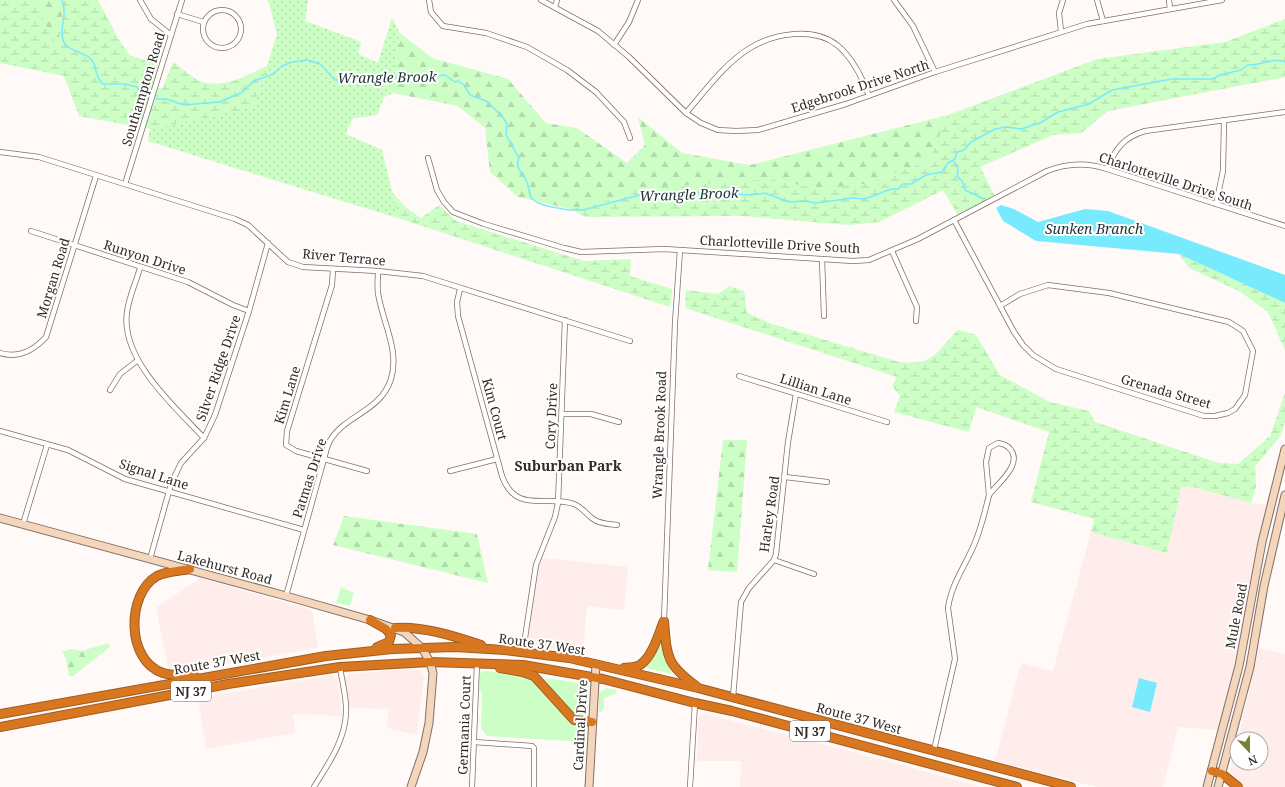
<svg xmlns="http://www.w3.org/2000/svg" width="1285" height="787" font-family="'Noto Serif',serif">
<defs>
<pattern id="forest-firs" width="22" height="20" patternUnits="userSpaceOnUse"><rect width="22" height="20" fill="#ccfec6"/><path d="M5 1l3.5 6h-7zM16 11l3.5 6h-7z" fill="#b0daaa"/></pattern>
<pattern id="wetland-marsh" width="20" height="14" patternUnits="userSpaceOnUse"><rect width="20" height="14" fill="#ccfec6"/><path d="M1 5h8M5 5V1M11 12h8M15 12V8" fill="none" stroke="#b0daaa"/></pattern>
<pattern id="park-dots" width="8" height="8" patternUnits="userSpaceOnUse"><rect width="8" height="8" fill="#ccfec6"/><path d="M2 2h.1M6 6h.1" fill="none" stroke="#b0daaa" stroke-width="1.8" stroke-linecap="round"/></pattern>
</defs>
<rect width="100%" height="100%" fill="#fffaf8"/>
<g fill="#feedeb">
<path d="M1189,486L1251,503L1266,505L1235,664L1218,730L1178,727L1163,787H1097L995,761L1021,663L1053,671L1091,532L1167,553L1181,488Z"/>
<path d="M543,558L628,567L624,610L587,606L583,653L532,645L528,643L538,567Z"/>
<path d="M200,578L312,610L318,648L181,672L169,671L156,608Z"/>
<path d="M1259,648L1285,654V787H1243L1230,772L1237,744V763H1261V739H1238Z"/>
<path d="M410,669L419,670L424,676L417,735L387,728L389,709L350,708L345,679L349,674Z"/>
<path d="M332,675L338,679L342,716L293,714L295,733L206,749L198,698Z"/>
<path d="M702,713L899,764L981,787H740L741,761H697L698,718Z"/>
</g>
<g fill="#ccfec6">
<path d="M341,587L354,593L350,606L336,603Z"/>
<path d="M660,643H662L664,657L672,674L646,668Z"/>
<path d="M482,671L518,674L532,679L570,722L584,726L587,731L586,742L585,731L584,742L487,736L481,729L482,692L479,690L480,674Z"/>
<path d="M544,678L589,684L588,711L586,716L578,718L557,697Z"/>
<path d="M606,688L616,690L617,693L604,698V710L599,713V693Z"/>
</g>
<g fill="url(#forest-firs)">
<path d="M33,0H61L63,9L58,49Z"/>
<path d="M399,32L432,58L508,79L546,123L577,128L627,163L645,145L638,117L682,153L750,165L948,115L929,161L866,184L818,189L769,179L637,189L613,199L570,209L518,197L490,172L485,128L458,106L393,93L389,88L395,75Z"/>
<path d="M723,440H747L737,572L708,570Z"/>
<path d="M344,516L477,534L488,583L333,545Z"/>
<path d="M109,643L110,647L73,676H69L66,658L62,652L71,649L81,651Z"/>
</g>
<g fill="url(#wetland-marsh)">
<path d="M0,0H33L58,48L63,10L61,0H98L118,38L129,55L159,65L153,85L162,89L173,62C180,67 188,74 196,79C219,92 246,76 267,66L277,35L270,5L267,0H308L305,21L361,42L358,54L378,63L392,18L399,32L395,75L389,88L393,93L384,97L377,115L353,118L345,134L382,150L392,192L408,209L421,218L439,205L456,221L584,261L631,259L630,276L672,289L670,307L398,218L148,141L150,129L79,116L64,76L0,63Z"/>
<path d="M1285,19V77L1108,111L1081,133L1053,135L980,167L996,198L959,217L943,190L879,222L849,225L743,216L586,217L570,209L613,199L636,189L769,179L818,189L866,184L929,161L948,115L1097,59L1225,42Z"/>
<path d="M1179,254L1285,303V350L1268,312L1239,291L1189,268Z"/>
<path d="M729,286L744,291L747,313L772,324L899,362C935,366 935,352 958,330L976,335L1000,375L1050,402L1089,411L1095,422L1219,463L1238,464L1270,436L1285,393V421L1281,435L1255,467L1256,486L1251,503L1189,486L1181,488L1167,553L1091,532L1094,519L1031,502L1049,432L976,407L969,432L894,412L900,396L892,386L897,377L685,308L686,290L718,294Z"/>
</g>
<path fill="url(#park-dots)" d="M267,0H308L305,21L361,42L358,54L378,63L392,18L399,32L395,75L389,88L393,93L384,97L377,115L353,118L345,134L382,150L398,218L148,141L150,129L221,115L254,107L277,35L270,5Z"/>
<g fill="#78eafe">
<path d="M1001,205L1014,209L1038,222L1085,209L1108,211L1285,275V303L1179,254L1036,241L1003,221L996,208Z"/>
<path d="M1139,678L1157,683L1150,712L1132,707Z"/>
</g>
<g fill="none" stroke-linecap="round" stroke-linejoin="round">
<g stroke="#78eafe" stroke-width="1.5">
<path d="M62,0C68,16 59,26 63,40C66,51 83,51 91,59C97,65 94,76 103,84H125L137,87L144,99H149"/>
<path d="M156,99H166L184,105L219,102L241,93L254,81L273,74L282,66L292,62L308,60L320,64L335,80L385,79L412,75L416,79L445,75L455,82L458,81L464,85L470,95L486,101L502,116L507,124L506,135L519,158C514,168 523,173 527,182C529,187 529,193 531,198L538,203L547,206L568,210H583L640,195H670L693,192L751,195L765,193L789,202L804,201L816,203L853,198L865,199L891,189H898L903,184H911L926,175L942,172L948,163L955,159L957,152L964,150L971,142L995,129L1006,127L1021,129L1040,123L1058,112L1089,104L1112,90L1172,79H1213L1220,75L1241,70L1248,65C1260,66 1273,57 1285,62"/>
<path d="M953,161C958,165 959,170 957,176L962,181L965,190L984,199"/>
</g>
<defs>
<g id="street">
<path d="M140,0L151,19L171,35"/>
<path d="M429,0L431,12L443,26L486,33L527,47L567,70L596,92L624,122L630,138"/>
<path d="M541,0L598,31L629,57L686,113L701,123L718,130L736,131L758,130L846,104L935,72L1087,24L1222,0"/>
<path d="M894,0L913,26L935,72"/>
<path d="M1097,0L1103,21"/>
<path d="M1169,0L1170,9"/>
<path d="M555,7L557,0"/>
<circle cx="222" cy="29" r="19"/>
<path d="M177,14L203,22"/>
<path d="M1061,31L1059,13L1063,0"/>
<path d="M614,45L629,22L638,0"/>
<path d="M686,113C705,91 724,64 750,48C773,34 813,26 837,45C853,58 862,77 869,96"/>
<path d="M0,152L39,157L235,219L248,225L288,262L303,267L378,271L423,276L630,341"/>
<path d="M428,158L437,190L444,202L453,212L484,224L564,248L581,252L664,249L853,261L869,260L918,239L1047,171C1067,163 1086,162 1107,169L1285,226"/>
<path d="M1107,169C1115,149 1124,137 1145,131L1285,112"/>
<path d="M125,184L182,0"/>
<path d="M1216,204L1223,171L1224,120"/>
<path d="M954,220L1014,332L1023,345L1033,355L1056,369L1204,416H1215L1228,413L1235,409L1245,395L1253,351L1243,331L1229,322L1109,293L1048,285L1020,294L1000,306"/>
<path d="M31,231L188,282L233,305L249,311"/>
<path d="M892,251L917,307L916,321"/>
<path d="M822,259L824,316"/>
<path d="M140,268C136,282 129,297 127,312C120,359 175,407 204,438"/>
<path d="M333,269L332,285L287,431L286,445L296,451L367,471"/>
<path d="M460,289L457,302L458,316L502,476C516,515 547,494 574,504C582,507 586,514 593,519C600,524 609,524 617,525"/>
<path d="M0,353C19,359 34,350 46,337L96,176"/>
<path d="M739,376L887,422"/>
<path d="M110,390L120,374L138,360"/>
<path d="M562,414H591L619,422"/>
<path d="M0,431L68,450L125,479L304,530"/>
<path d="M998,443C1004,444 1007,445 1011,450C1022,465 998,483 989,495L986,462L989,448Z"/>
<path d="M450,471L497,459"/>
<path d="M785,477L827,482"/>
<path d="M23,524L47,445"/>
<path d="M150,559L171,484L181,463L204,438L215,415L249,311L268,243"/>
<path d="M774,560L814,574"/>
<path d="M286,596L324,459C326,452 327,445 331,439C346,415 381,411 391,379C400,350 382,321 378,293C377,286 378,278 378,271"/>
<path d="M664,621L675,323L680,250"/>
<path d="M523,651L536,565L555,517L558,503L565,320"/>
<path d="M733,697L741,602L749,588L774,560L776,554L788,442L796,394"/>
<path d="M474,742L532,746L534,748V787"/>
<path d="M934,750L955,659L948,608C951,585 965,566 974,545C981,529 985,512 989,495"/>
<path d="M314,787C328,764 345,741 346,713C347,698 342,682 340,667"/>
<path d="M472,787L477,663"/>
<path d="M690,787L695,703"/>
</g>
<g id="secondary">
<path d="M0,518L286,596L370,620L404,632L422,648L430,662L433,673L429,723L423,752L411,787"/>
<path d="M589,787L596,664"/>
<path d="M1207,787L1239,666L1262,542L1285,449"/>
<path d="M1218,787L1250,667L1264,586L1285,495"/>
</g>
<g id="highway">
<path d="M190,569C180,571 167,571 157,576C126,594 126,661 163,673C172,676 184,675 194,675"/>
<path d="M370,620L386,629L391,635L389,642L377,647"/>
<path d="M664,621C667,657 666,664 696,686"/>
<path d="M395,628C423,626 454,636 481,645"/>
<path d="M500,668L523,672L534,676L574,720L592,722"/>
<path d="M624,668C629,667 635,668 640,665C652,657 658,636 663,623"/>
<path d="M0,714L326,656L392,649L455,647L505,650L569,658L698,688L1071,787"/>
<path d="M0,727L228,684L340,667L430,662L523,665L603,679L695,703L732,711L1017,787"/>
<path d="M1212,771L1222,774L1238,787"/>
</g>
</defs>
<use href="#street" stroke="#826f65" stroke-width="6"/>
<use href="#secondary" stroke="#826f65" stroke-width="9"/>
<use href="#highway" stroke="#9f5c22" stroke-width="10"/>
<use href="#street" stroke="#fff" stroke-width="4.5"/>
<use href="#secondary" stroke="#f4d6bc" stroke-width="7"/>
<use href="#highway" stroke="#d97720" stroke-width="8"/>
</g>
<g text-anchor="middle" dominant-baseline="central" stroke-width="4" stroke-linejoin="round" paint-order="stroke">
<g fill="#fff" stroke="#706a67" stroke-width="1">
<rect x="171" y="681" width="40" height="20" rx="3"/>
<rect x="790" y="721" width="40" height="20" rx="3"/>
</g>
<g font-size="12" font-weight="bold" fill="#322a26">
<text x="191" y="691">NJ 37</text>
<text x="810" y="731">NJ 37</text>
</g>
<g font-size="13" fill="#322a26" stroke="#fff">
<text transform="translate(860 86) rotate(-18)">Edgebrook Drive North</text>
<text transform="translate(143 89) rotate(-73)">Southampton Road</text>
<text transform="translate(1176 181) rotate(18)">Charlotteville Drive South</text>
<text transform="translate(780 244) rotate(3)">Charlotteville Drive South</text>
<text transform="translate(145 257) rotate(18)">Runyon Drive</text>
<text transform="translate(344 257) rotate(5)">River Terrace</text>
<text transform="translate(53 278) rotate(-73)">Morgan Road</text>
<text transform="translate(218 368) rotate(-71)">Silver Ridge Drive</text>
<text transform="translate(816 389) rotate(18)">Lillian Lane</text>
<text transform="translate(1166 391) rotate(16)">Grenada Street</text>
<text transform="translate(287 395) rotate(-73)">Kim Lane</text>
<text transform="translate(495 409) rotate(75)">Kim Court</text>
<text transform="translate(551 416) rotate(-88)">Cory Drive</text>
<text transform="translate(659 435) rotate(-88)">Wrangle Brook Road</text>
<text transform="translate(154 474) rotate(18)">Signal Lane</text>
<text transform="translate(309 478) rotate(-72)">Patmas Drive</text>
<text transform="translate(769 514) rotate(-82)">Harley Road</text>
<text transform="translate(225 567) rotate(15)">Lakehurst Road</text>
<text transform="translate(1236 616) rotate(-79)">Mule Road</text>
<text transform="translate(542 644) rotate(8)">Route 37 West</text>
<text transform="translate(217 662) rotate(-10)">Route 37 West</text>
<text transform="translate(859 718) rotate(15)">Route 37 West</text>
<text transform="translate(464 725) rotate(-88)">Germania Court</text>
<text transform="translate(580 725) rotate(-87)">Cardinal Drive</text>
</g>
<g font-size="14" font-style="italic" fill="#1c3135" stroke="#fff">
<text transform="translate(387 77) rotate(-1)">Wrangle Brook</text>
<text transform="translate(689 194) rotate(-2)">Wrangle Brook</text>
<text x="1094" y="228">Sunken Branch</text>
</g>
<g font-size="14" font-weight="bold" fill="#322a26" stroke="#fff">
<text x="568" y="465">Suburban Park</text>
</g>
</g>
<g transform="translate(1249 751) rotate(158)"><circle r="19" fill="#ffffff" stroke="#adaaa8"/>
<path d="M0-3L7 15L0 10L-7 15Z" fill="#77832f"/>
<text y="-6" font-size="11" font-weight="bold" text-anchor="middle" fill="#322a26">N</text>
</g>
</svg>
